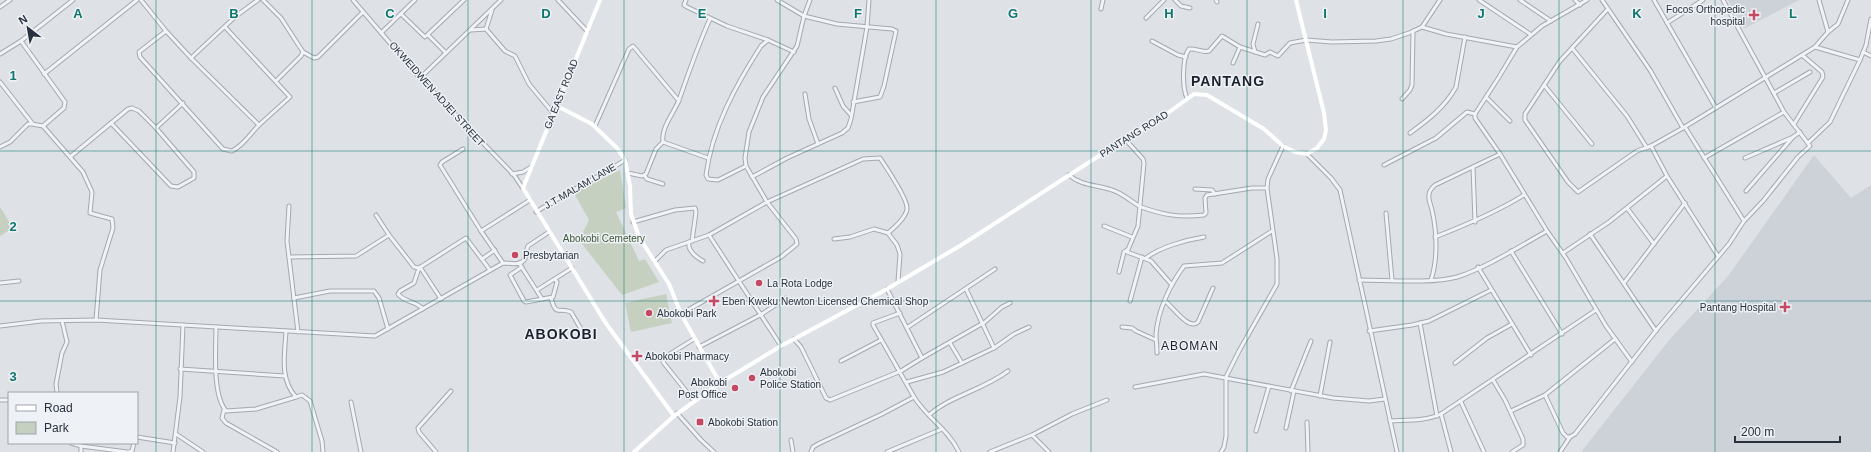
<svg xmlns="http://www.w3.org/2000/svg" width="1871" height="452" font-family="Arial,sans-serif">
<rect width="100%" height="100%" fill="#dee2e7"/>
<g fill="#cdd2d9">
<path d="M1728,0H1799L1744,29Z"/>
<path d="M1814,155L1851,198L1871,185V452H1581L1670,339L1728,276Z"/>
</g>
<g fill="#c5d0c0">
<path d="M620,170L626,208L616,212L639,261L645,259L659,282L622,295L579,240L589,220L574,193Z"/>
<path d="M0,207L13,228L0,236Z"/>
<path d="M666,294L672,323L631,332L625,303Z"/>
</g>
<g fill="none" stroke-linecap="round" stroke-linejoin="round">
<defs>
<g id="street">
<path d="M141,0L166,31L191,58L259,125C250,134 244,145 232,151L223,149L140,57L139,52L166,31"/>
<path d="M263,0L281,18L303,52L301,56L276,81"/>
<path d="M353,0L420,78L514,175L522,187"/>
<path d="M558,0L587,31"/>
<path d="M686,0L684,5L687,7L727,26L768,40L794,52"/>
<path d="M777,0L804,16L837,24L892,29L896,31L884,86L880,97L853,102"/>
<path d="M1175,0L1181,6L1190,8"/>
<path d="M1216,0L1217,2"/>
<path d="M1479,0L1530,34"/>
<path d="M1520,0L1551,21"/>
<path d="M1575,0L1580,5"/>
<path d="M1602,0L1650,70L1683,128"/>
<path d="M1654,0L1716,108"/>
<path d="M0,7L10,0"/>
<path d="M1101,9L1103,0"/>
<path d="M1607,10L1560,61L1525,114V120L1568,182L1578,192L1637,151L1651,146L1683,128L1815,47L1828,32L1819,0"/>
<path d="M401,14L425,37L464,0"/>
<path d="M1146,18L1164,0"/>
<path d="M1667,23L1703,0"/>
<path d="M225,27L290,97L259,125"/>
<path d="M1422,27L1446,34L1517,47L1542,26L1587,0"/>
<path d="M486,29L505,51L515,56L529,84L553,113"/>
<path d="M486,29L492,10"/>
<path d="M471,30L486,29"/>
<path d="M1828,32L1838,24L1848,0"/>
<path d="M381,33L415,0"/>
<path d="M428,35L446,53"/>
<path d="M21,41L65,102L64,108L43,126"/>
<path d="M1152,41L1178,55L1186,57"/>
<path d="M1517,47L1499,77L1475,114V118L1500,154L1547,231L1566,258L1606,326L1632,362"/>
<path d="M1815,47L1860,60"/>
<path d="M1572,48L1627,116L1647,148"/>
<path d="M303,52L314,58L318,57L363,12"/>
<path d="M1255,52L1253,44L1258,24"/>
<path d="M1863,52L1871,56"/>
<path d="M0,54L21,41L73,0"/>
<path d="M191,58L236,16L258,0"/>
<path d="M1233,63L1240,47"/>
<path d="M44,74L137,0"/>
<path d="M420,78L501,0"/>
<path d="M0,82L32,123"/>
<path d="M1544,85L1592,144"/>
<path d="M835,88L843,106L851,115"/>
<path d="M1774,93L1810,72"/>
<path d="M805,94L809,119L818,144"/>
<path d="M1486,97L1510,121"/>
<path d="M1187,98C1182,87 1182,58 1189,49C1196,48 1202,53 1209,51L1222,36L1240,47L1265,55L1270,52L1278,56L1290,43L1306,40L1332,42L1376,41L1391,39L1409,33L1422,27L1440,0"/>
<path d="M1402,99L1410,90L1412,85L1413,31"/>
<path d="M111,123L171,186L178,187L194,178V172L156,128"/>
<path d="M1794,124L1823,77L1822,72L1802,55"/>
<path d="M595,126L629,49L633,46L679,101"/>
<path d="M1685,127L1744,221"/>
<path d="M1410,133C1428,120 1445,107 1456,87L1465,37"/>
<path d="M1125,139L1143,159L1144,163L1138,226L1127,252L1151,261L1172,285"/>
<path d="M663,142L708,158"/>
<path d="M1808,143L1830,122L1860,60L1866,45L1871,19"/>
<path d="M1651,146L1667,176L1718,256"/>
<path d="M0,147L10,142L28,124H32L43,126L83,172L92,192L90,213L112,219L113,228L100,270L96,320"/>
<path d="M463,149L442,162L440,165L481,231"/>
<path d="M1307,154L1331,178L1340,190L1397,452"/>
<path d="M70,157L128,109L132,108L139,111L156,128L183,103"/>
<path d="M1704,158L1784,112"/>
<path d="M1745,158L1791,138"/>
<path d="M1384,165L1436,138L1467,112L1475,114"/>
<path d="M746,166L718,180L708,179L706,175C712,128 736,85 761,46L768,40"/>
<path d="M1473,167L1475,222"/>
<path d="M628,173L642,176L646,174L656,149L663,142C661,127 674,113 679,100C689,72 698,45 710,19"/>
<path d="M512,174L523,172L531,167"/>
<path d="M644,175L647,179L663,184"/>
<path d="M1069,175C1081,186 1098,185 1112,190C1123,193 1134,204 1141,207C1164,215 1180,218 1204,215L1206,213L1205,198L1207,195L1252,188H1267"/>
<path d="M752,177L787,158L842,133L848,128L851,119L867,27L869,0"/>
<path d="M1195,189L1212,190L1215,194"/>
<path d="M1746,191L1793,137L1800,132"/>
<path d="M289,206L287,241L298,332"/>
<path d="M1627,208L1654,244"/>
<path d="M536,212C565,193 596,179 625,160"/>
<path d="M1386,213L1392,280"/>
<path d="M376,215L389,235L414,267L419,268L466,238L490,270"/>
<path d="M633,222L675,210L695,208L696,212L692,241"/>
<path d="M1104,226L1132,237"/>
<path d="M1590,234L1656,331"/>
<path d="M709,235L781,346"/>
<path d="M1435,237C1466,225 1495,213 1524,195"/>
<path d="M834,239L850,237L874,229L888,233L897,245L900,254L898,282"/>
<path d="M689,242C687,251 696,257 703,261"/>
<path d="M1511,251L1562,334"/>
<path d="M1563,253L1609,222L1667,176"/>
<path d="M289,257L356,256L389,235"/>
<path d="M1146,258C1160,247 1186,240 1204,237"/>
<path d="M482,259L495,250"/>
<path d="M655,261L666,250L709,235L767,202L863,159L880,158C886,167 907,198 907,208C907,217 894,228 888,233"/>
<path d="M503,263L481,231L530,200"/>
<path d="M519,263L542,299L553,297L557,282L555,279"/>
<path d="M420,267L441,299"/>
<path d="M522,267L510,275L524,301L526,302L542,299"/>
<path d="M1478,267L1531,355"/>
<path d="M419,268L414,283L400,291L398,294C405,303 415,300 423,309"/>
<path d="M1119,272L1124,252L1127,250"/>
<path d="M1359,280C1386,280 1432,284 1457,277C1486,268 1520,246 1547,231"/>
<path d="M1431,280C1438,259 1437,232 1432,210C1431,205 1428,200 1429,195C1429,190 1432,188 1435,185L1500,154"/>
<path d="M0,283L19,281"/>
<path d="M1624,283L1685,203"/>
<path d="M887,289L922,358L985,322L1002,307L1010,303"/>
<path d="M966,289L994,348"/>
<path d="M537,290L572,268"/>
<path d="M294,298L330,291H374L379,298L388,329"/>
<path d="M551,298C556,317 558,307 571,312L581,329"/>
<path d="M1130,301L1142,257"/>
<path d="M1165,301C1173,307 1189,331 1198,322L1213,288"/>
<path d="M900,313L873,323V325L914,397"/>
<path d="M681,314L781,257L797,244L796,239L767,202L746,166L745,158L749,132L763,97L797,46L804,16L810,0"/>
<path d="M762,314L786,298"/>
<path d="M1420,323L1437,416"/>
<path d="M0,326L41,321L96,320L375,336L503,263C511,263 523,267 526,256C527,252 526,250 528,246L549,232"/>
<path d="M216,327C216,349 212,394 226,411L256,409L296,397"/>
<path d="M908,327L995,269"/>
<path d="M1122,327L1132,328L1136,331L1156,340"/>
<path d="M286,331C285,353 279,379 296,397L302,395L310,401L322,441L323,452"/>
<path d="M1369,331L1412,325L1429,321L1491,290"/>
<path d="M694,339L665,357L663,362L694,401"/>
<path d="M794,339L801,347L826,398L830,400L901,371L922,358"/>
<path d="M950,343L962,363"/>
<path d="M699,347L762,314"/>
<path d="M1157,353C1157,346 1156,340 1156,334C1158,310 1170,285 1184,266L1222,263L1272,231"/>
<path d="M841,361L881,340"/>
<path d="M1455,363L1487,338L1512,324"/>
<path d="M180,369L285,376"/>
<path d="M1493,380L1505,400L1523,439V445L1512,452"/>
<path d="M907,382L943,372L994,348L1014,334L1029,327"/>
<path d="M1135,387L1204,374L1333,398L1369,401L1385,399"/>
<path d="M1291,391L1311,341"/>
<path d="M57,393L56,384L62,353L67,342L62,321"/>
<path d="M1545,395L1563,433L1567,437H1570L1575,434L1658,328L1729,244L1744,221L1763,201L1798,157L1810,146L1784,112L1723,0"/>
<path d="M1320,396L1330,342"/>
<path d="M0,400H9"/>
<path d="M351,402L361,452"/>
<path d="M1461,402L1484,452"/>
<path d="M224,410L222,418L226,423L277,452"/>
<path d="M1511,411L1545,395L1615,339"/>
<path d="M677,413L701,440L714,452"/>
<path d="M1441,414L1451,452"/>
<path d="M929,415C952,395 983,390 1008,371"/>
<path d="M1390,421C1407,420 1426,421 1441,414L1596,310"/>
<path d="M1307,422L1308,452"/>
<path d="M1286,428L1294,391"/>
<path d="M1256,431L1269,386"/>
<path d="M176,434L203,452"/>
<path d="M1032,435L1072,414L1107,400"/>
<path d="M137,437L175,443"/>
<path d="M791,440L793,452"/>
<path d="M71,443L81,446V452"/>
<path d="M81,446L127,452"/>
<path d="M129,452L132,451L134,443"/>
<path d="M173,452L180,397L183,325"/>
<path d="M436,452L419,432L418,428L451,391"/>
<path d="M811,452L813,447L818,444L882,414L914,397C927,418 948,429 959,452"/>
<path d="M887,452L942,429"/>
<path d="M990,452L1032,435L1049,452"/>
<path d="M1221,452L1224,447L1226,436V377L1239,351L1277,284V259L1267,188L1268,179L1283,146"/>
<path d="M1560,452L1570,437"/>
</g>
</defs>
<use href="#street" stroke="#a4a9b1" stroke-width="5"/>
<use href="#street" stroke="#f1f3f6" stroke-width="3"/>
<g stroke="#fff" stroke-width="4">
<path d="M600,0L523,188L605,322L674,416"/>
<path d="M557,106L592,124L617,148L625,160L630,186L631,214L639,237L669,284L681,314L720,383"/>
<path d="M634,452L674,416L720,383L781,346L887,289L963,244L1125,139L1161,118L1194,94L1207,95L1264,129L1283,146L1295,152L1307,154L1317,148L1324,139L1326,130L1324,113L1296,0"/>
</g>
</g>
<path fill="none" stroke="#0f766e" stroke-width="1" stroke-opacity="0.55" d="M156,0V452M312,0V452M468,0V452M624,0V452M780,0V452M936,0V452M1091,0V452M1247,0V452M1403,0V452M1559,0V452M1715,0V452M0,151H1871M0,301H1871"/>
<g fill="#c64964" stroke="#eef1f5" stroke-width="1.5">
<path d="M1752 9h4v4h4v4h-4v4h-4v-4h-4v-4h4z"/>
<circle cx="515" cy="255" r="4"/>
<circle cx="759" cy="283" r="4"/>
<path d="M712 295h4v4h4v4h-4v4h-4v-4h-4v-4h4z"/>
<path d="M1783 301h4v4h4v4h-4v4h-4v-4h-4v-4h4z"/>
<circle cx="649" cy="313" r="4"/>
<path d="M635 350h4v4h4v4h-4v4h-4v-4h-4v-4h4z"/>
<circle cx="752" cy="378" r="4"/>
<circle cx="735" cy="388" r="4"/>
<rect x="696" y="418" width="8" height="8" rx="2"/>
</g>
<g text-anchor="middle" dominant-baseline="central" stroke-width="3" stroke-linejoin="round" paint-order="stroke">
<g font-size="10" fill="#28313d" stroke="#eef1f5" text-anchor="start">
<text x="1745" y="9" text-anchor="end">Focos Orthopedic<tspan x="1745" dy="12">hospital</tspan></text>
<text x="523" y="255">Presbytarian</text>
<text x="767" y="283">La Rota Lodge</text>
<text x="722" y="301">Eben Kweku Newton Licensed Chemical Shop</text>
<text x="1776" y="307" text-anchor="end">Pantang Hospital</text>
<text x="657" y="313">Abokobi Park</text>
<text x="645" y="356">Abokobi Pharmacy</text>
<text x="760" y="372">Abokobi<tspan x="760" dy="12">Police Station</tspan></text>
<text x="727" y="382" text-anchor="end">Abokobi<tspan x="727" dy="12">Post Office</tspan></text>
<text x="708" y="422">Abokobi Station</text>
</g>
<g font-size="10" fill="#28313d" stroke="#eef1f5">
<text transform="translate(437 94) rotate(48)">OKWEIDWEN ADJEI STREET</text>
<text transform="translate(561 94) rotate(-68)">GA EAST ROAD</text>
<text transform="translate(1134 134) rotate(-32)">PANTANG ROAD</text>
<text transform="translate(580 186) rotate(-30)">J.T MALAM LANE</text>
</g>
<g font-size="10" fill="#3f5837" stroke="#eef1f5">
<text x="604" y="238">Abokobi Cemetery</text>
</g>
<g font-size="12" letter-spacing="1" fill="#1b222e" stroke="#eef1f5">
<text x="1190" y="346">ABOMAN</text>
</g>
<g font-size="14" font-weight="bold" letter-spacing="1" fill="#1b222e" stroke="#eef1f5">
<text x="1228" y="81">PANTANG</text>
<text x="561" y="334">ABOKOBI</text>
</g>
</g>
<g font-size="13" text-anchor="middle" font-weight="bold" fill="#0f766e" stroke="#eef1f5" stroke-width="3" stroke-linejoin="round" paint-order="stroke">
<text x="78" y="18">A</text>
<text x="234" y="18">B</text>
<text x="390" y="18">C</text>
<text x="546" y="18">D</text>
<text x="702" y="18">E</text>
<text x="858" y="18">F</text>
<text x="1013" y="18">G</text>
<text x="1169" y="18">H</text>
<text x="1325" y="18">I</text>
<text x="1481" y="18">J</text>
<text x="1637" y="18">K</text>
<text x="1793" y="18">L</text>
<text x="13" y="80">1</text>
<text x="13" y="231">2</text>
<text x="13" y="381">3</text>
</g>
<rect x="8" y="392" width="130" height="52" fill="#eef1f5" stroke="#9fa4ab"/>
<rect x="16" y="405" width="20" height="6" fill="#ffffff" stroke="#9fa4ab"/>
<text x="44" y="412" font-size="12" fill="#28313d">Road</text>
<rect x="16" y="422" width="20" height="12" fill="#c5d0c0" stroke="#9fa4ab"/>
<text x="44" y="432" font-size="12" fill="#28313d">Park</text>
<g transform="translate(28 28) rotate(329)" stroke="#eef1f5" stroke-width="3" paint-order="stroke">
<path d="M0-3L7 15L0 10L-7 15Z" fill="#28313d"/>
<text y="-6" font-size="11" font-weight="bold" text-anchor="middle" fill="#28313d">N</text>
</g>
<path d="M1735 436v6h105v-6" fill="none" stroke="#28313d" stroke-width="2"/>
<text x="1741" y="436" font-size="12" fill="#28313d" stroke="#eef1f5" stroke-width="3" paint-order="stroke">200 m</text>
</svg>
